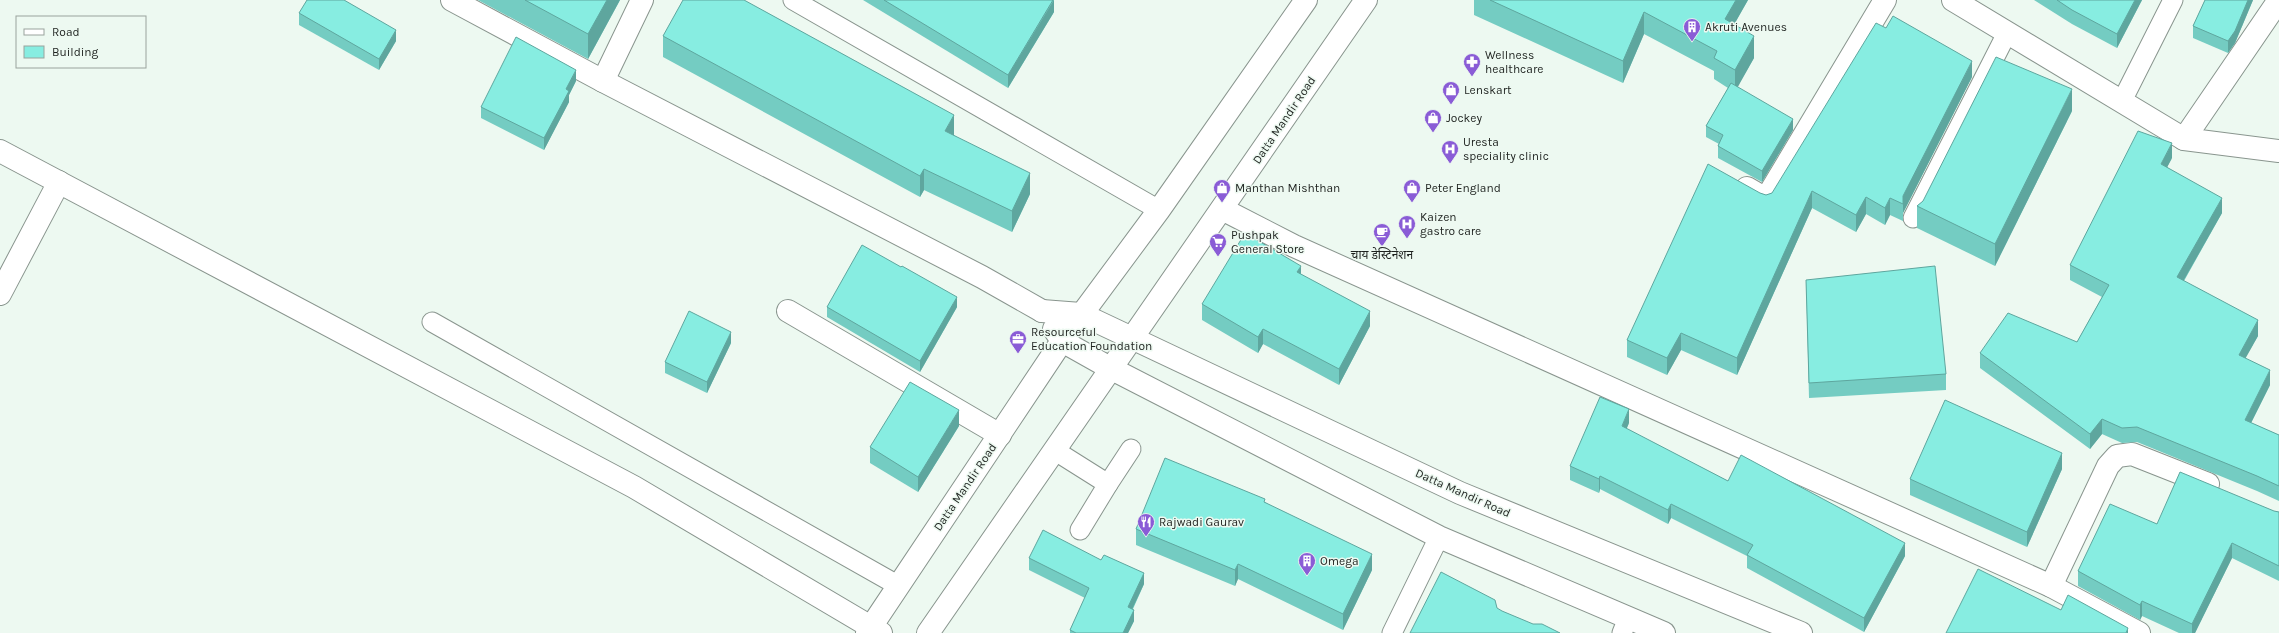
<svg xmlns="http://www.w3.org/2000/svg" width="2279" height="633" font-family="Karla,'Noto Sans Devanagari',sans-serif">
<rect width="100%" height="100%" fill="#edf9f1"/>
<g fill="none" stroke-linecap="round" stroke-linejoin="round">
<defs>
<g id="lane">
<path d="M793,0L1159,210"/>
<path d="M2122,101L2173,0"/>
<path d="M1913,218L2007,33"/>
<path d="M432,322L899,586"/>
<path d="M1054,450L1108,484L1080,530"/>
<path d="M1108,484L1131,449"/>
<path d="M1392,633L1439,537"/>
<path d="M1622,633L1628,618"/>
</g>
<g id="street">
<path d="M452,0L603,81L982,277L1042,311"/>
<path d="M1953,0L2184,139L2279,151"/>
<path d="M603,81L642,0"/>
<path d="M2184,139L2279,0"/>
<path d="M0,151L634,487L881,633"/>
<path d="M1747,188L1766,199L1885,0"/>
<path d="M1222,209L1294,246L2051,586L2139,633"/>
<path d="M0,294L59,182"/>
<path d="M788,311L1000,435"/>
<path d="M2051,586L2108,466L2117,456L2132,454L2208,484"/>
</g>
<g id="secondary">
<path d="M1042,311L1081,314L1460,493L1801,633"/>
<path d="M1054,329L1062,341L1110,368L1439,537L1664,633"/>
<path d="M867,633L1062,341L1159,210L1306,0"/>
<path d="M928,633L1366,0"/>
</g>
</defs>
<use href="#lane" stroke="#89958e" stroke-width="21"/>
<use href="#street" stroke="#89958e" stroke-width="24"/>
<use href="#secondary" stroke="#89958e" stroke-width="24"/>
<use href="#lane" stroke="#fff" stroke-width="19"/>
<use href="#street" stroke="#fff" stroke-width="22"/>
<use href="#secondary" stroke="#fff" stroke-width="22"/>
</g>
<g fill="#74ccc2">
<path d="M478,0H620L588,59Z"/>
<path d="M863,0H1054V12L1008,88Z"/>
<path d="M1474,0H1748L1734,24L1754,58L1737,87L1793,130L1762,182L1718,158V146L1719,144L1706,137V126L1728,88L1714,79V71L1644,34L1623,83L1474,15Z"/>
<path d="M2034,0H2142L2117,48L2072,24Z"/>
<path d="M2205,0H2253L2235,43L2228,53L2193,38V26Z"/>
<path d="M299,13L396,41L379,70L299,25Z"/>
<path d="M663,36L954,135L1030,194L1012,232L924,190L920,197L663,57Z"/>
<path d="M1972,77L1903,213V221L1890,215L1885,225L1866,214L1856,232L1812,208L1737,375L1681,350L1667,375L1627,357V340L1760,193L1766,195L1772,193Z"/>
<path d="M576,81L569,95V102L544,150L481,118V107Z"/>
<path d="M2072,111L1995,266L1917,228V206L1923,201Z"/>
<path d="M2172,158L2167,167L2222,213L2184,281L2258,336L2245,358L2270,385L2251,423L2279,435V501L2257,491L2137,442L2122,443L2102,434L2090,449L1980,368V353L2077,342L2102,297L2070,280V265Z"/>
<path d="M901,267L957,307L920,372L827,317V307Z"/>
<path d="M1301,274L1370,326L1339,385L1263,344L1258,353L1202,320V304Z"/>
<path d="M1806,280L1946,374V390L1809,398Z"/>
<path d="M731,343L707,393L665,373V362Z"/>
<path d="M1629,423L1626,429L1728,481L1905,556L1864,632L1747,568V556L1671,518L1668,524L1600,489L1599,493L1570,480V466Z"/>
<path d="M959,426L918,492L870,463V447Z"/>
<path d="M2062,469L2027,547L1910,495V479Z"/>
<path d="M1265,502L1372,570L1343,630L1238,579L1235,586L1136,545V529Z"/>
<path d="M2274,511L2279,512V581L2232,558L2195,633H2179L2142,616L2140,620L2078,586V571L2157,524Z"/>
<path d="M1029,558L1101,560L1144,584L1133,609L1134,621L1128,633H1070V630L1085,598L1029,570Z"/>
</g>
<g fill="#5ea69e">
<path d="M607,0H620L588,59V34Z"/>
<path d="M1054,0V12L1008,88V75Z"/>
<path d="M1736,0H1748L1725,41V19Z"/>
<path d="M2135,0H2142L2117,48V34Z"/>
<path d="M2248,0H2253L2235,43L2228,53V41Z"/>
<path d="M1644,12V34L1623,83V61Z"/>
<path d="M396,30V41L379,70V59Z"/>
<path d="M1754,36V58L1735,92V70Z"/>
<path d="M1972,61V77L1903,213V221V196Z"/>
<path d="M576,70V81L569,95V102L544,150V138L566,89Z"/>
<path d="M2072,89V111L1995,266V244Z"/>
<path d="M954,115V136L945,131Z"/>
<path d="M1793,119V130L1762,182V171Z"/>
<path d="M2172,143V158L2161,179V164Z"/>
<path d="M924,169V190L920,197V176Z"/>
<path d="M1030,173V194L1012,232V211Z"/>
<path d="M1812,191V208L1737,375V358Z"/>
<path d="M1866,197V214L1856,232V215Z"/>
<path d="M1890,198V215L1885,225V208Z"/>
<path d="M2222,198V213L2177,292V277Z"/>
<path d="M1301,266V281L1297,272Z"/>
<path d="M957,297V307L920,372V361Z"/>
<path d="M1370,311V326L1339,385V369Z"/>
<path d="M2258,320V336L2239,370V355Z"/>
<path d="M1263,329V344L1258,353V337Z"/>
<path d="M731,332V343L707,393V382Z"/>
<path d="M1681,333V350L1667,375V358Z"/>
<path d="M2270,370V385L2245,435V420Z"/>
<path d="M1629,409V423L1622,440V426Z"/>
<path d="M959,410V426L918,492V477Z"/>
<path d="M2102,419V434L2090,449V434Z"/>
<path d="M2062,453V469L2027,547V532Z"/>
<path d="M1600,476V489L1599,493V479Z"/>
<path d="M1671,504V518L1668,524V510Z"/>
<path d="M1905,543V556L1864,632V618Z"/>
<path d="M2232,543V558L2195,633H2192V624Z"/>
<path d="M1372,554V570L1343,630V614Z"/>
<path d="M1238,564V579L1235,586V570Z"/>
<path d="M1144,573V584L1128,618V607Z"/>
<path d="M2142,601V616L2140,620V605Z"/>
<path d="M1134,610V621L1128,633H1123Z"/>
<path d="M2128,628V633H2126Z"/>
</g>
<g fill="#87ede1" stroke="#5ea69e">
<path d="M307,0H344L396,30L379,59L299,13Z"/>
<path d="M525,0H607L588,34Z"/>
<path d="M683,0H744L954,115L945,131L1030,173L1012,211L924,169L920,176L663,36Z"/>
<path d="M884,0H1053L1008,75Z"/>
<path d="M1490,0H1736L1725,19L1754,36L1735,70L1714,58L1717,51L1644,12L1623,61Z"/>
<path d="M2057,0H2135L2117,34L2072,10Z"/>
<path d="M2205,0H2248L2235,31L2228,41L2193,26Z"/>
<path d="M1893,16L1972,61L1903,196V204L1890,198L1885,208L1866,197L1856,215L1812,191L1737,358L1681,333L1667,358L1627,340L1708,164L1760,193L1766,195L1772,193L1876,23L1886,28Z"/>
<path d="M516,37L576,70L566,89L569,91L544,138L481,107Z"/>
<path d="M1996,57L2072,89L1995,244L1917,206L1923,201Z"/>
<path d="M1731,83L1793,119L1762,171L1718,146L1723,135L1706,126Z"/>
<path d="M2138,131L2172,143L2161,164L2222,198L2177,277L2258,320L2239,355L2270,370L2245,420L2279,435V486L2257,476L2137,427L2122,428L2102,419L2090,434L1980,353L2008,313L2077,342L2109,285L2070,265Z"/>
<path d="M1245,233L1301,266L1297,272L1370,311L1339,369L1263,329L1258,337L1202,304Z"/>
<path d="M862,245L901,267L902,266L957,297L920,361L827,307Z"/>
<path d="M1935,266L1946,374L1809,383L1806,280Z"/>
<path d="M689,311L731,332L707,382L665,362Z"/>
<path d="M910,382L959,410L918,477L870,447Z"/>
<path d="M1600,397L1629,409L1622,426L1728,481L1741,455L1905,543L1864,618L1747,555L1753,545L1671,504L1668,510L1600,476L1599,479L1570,466Z"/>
<path d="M1945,400L2062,453L2027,532L1910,479Z"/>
<path d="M1165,458L1265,499L1264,502L1372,554L1343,614L1238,564L1235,570L1136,529Z"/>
<path d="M2180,472L2274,511L2279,512V566L2232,543L2192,624L2142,601L2140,605L2078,571L2110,504L2157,524Z"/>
<path d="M1043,530L1101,560L1104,555L1144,573L1128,607L1134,610L1123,633H1076L1070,630L1089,588L1029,558Z"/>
<path d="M1978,569L2061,610L2068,595L2128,628L2126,633H1946Z"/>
<path d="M1441,572L1495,600L1497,608L1502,611L1533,624H1542L1560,633H1410Z"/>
</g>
<defs>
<symbol id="building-pin" viewBox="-11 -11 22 30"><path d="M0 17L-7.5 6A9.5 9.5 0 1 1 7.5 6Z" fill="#8a5cd6" stroke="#edf9f1"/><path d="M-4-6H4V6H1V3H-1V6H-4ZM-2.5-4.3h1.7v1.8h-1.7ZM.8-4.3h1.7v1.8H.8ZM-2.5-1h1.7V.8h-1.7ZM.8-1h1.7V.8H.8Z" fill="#fff"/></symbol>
<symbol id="pharmacy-pin" viewBox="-11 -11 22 30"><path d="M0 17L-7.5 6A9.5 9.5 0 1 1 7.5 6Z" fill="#8a5cd6" stroke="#edf9f1"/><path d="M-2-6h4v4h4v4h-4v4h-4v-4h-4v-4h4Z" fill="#fff"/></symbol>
<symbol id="shop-pin" viewBox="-11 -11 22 30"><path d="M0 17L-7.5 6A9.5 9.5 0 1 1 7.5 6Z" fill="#8a5cd6" stroke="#edf9f1"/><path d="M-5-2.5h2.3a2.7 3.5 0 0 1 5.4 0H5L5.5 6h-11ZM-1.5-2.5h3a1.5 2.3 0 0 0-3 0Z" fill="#fff"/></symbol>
<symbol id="hospital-pin" viewBox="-11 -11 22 30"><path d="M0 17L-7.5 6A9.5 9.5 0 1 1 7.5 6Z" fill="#8a5cd6" stroke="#edf9f1"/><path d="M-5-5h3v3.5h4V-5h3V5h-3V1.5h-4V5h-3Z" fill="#fff"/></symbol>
<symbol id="cafe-pin" viewBox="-11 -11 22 30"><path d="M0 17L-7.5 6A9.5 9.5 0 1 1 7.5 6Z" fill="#8a5cd6" stroke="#edf9f1"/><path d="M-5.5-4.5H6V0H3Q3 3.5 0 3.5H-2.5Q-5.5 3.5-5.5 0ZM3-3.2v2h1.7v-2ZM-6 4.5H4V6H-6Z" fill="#fff"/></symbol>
<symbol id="supermarket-pin" viewBox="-11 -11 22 30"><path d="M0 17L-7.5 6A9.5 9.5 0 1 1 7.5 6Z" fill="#8a5cd6" stroke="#edf9f1"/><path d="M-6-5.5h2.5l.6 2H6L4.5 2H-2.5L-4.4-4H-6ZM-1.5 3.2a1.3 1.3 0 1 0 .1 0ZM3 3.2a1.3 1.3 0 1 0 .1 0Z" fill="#fff"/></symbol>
<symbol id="office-pin" viewBox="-11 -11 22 30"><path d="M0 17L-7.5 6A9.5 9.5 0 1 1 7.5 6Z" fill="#8a5cd6" stroke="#edf9f1"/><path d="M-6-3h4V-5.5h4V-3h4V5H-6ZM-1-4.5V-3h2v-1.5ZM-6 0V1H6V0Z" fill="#fff"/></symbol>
<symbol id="restaurant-pin" viewBox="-11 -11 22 30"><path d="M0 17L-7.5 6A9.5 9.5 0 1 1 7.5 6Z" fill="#8a5cd6" stroke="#edf9f1"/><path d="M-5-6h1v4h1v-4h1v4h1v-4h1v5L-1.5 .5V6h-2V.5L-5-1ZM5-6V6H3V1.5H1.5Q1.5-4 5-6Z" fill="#fff"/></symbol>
</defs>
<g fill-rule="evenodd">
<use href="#building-pin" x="1682" y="17" width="20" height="27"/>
<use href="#pharmacy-pin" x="1462" y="52" width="20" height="27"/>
<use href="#shop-pin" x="1441" y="80" width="20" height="27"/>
<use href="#shop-pin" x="1423" y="108" width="20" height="27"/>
<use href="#hospital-pin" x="1440" y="139" width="20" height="27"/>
<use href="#shop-pin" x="1212" y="178" width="20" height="27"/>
<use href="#shop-pin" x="1402" y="178" width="20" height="27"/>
<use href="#hospital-pin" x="1397" y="214" width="20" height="27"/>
<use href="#cafe-pin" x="1372" y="222" width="20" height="27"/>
<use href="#supermarket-pin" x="1208" y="232" width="20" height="27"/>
<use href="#office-pin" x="1008" y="329" width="20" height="27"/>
<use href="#restaurant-pin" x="1136" y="512" width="20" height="27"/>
<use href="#building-pin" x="1297" y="551" width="20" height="27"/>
</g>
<g text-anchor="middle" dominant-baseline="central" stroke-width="3" stroke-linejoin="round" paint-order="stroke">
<g font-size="12" fill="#1e221f" stroke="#edf9f1" text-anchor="start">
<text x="1705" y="27">Akruti Avenues</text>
<text x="1485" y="55">Wellness<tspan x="1485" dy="14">healthcare</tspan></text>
<text x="1464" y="90">Lenskart</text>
<text x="1446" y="118">Jockey</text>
<text x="1463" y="142">Uresta<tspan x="1463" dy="14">speciality clinic</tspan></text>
<text x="1235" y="188">Manthan Mishthan</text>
<text x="1425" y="188">Peter England</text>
<text x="1420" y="217">Kaizen<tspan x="1420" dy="14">gastro care</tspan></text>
<text x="1231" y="235">Pushpak<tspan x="1231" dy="14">General Store</tspan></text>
<text x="1382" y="255" text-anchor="middle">चाय डेस्टिनेशन</text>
<text x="1031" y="332">Resourceful<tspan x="1031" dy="14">Education Foundation</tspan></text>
<text x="1159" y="522">Rajwadi Gaurav</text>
<text x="1320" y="561">Omega</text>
</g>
<g font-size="12" fill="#1e221f" stroke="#edf9f1">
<text transform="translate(1284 120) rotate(-56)">Datta Mandir Road</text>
<text transform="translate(965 487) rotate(-56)">Datta Mandir Road</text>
<text transform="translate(1463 493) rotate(24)">Datta Mandir Road</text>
</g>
</g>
<rect x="16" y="16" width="130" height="52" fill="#edf9f1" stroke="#9aa39d"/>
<rect x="24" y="29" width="20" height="6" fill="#ffffff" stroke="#9aa39d"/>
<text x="52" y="36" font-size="12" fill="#1e221f">Road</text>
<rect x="24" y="46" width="20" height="12" fill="#87ede1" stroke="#9aa39d"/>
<text x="52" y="56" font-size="12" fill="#1e221f">Building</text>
</svg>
